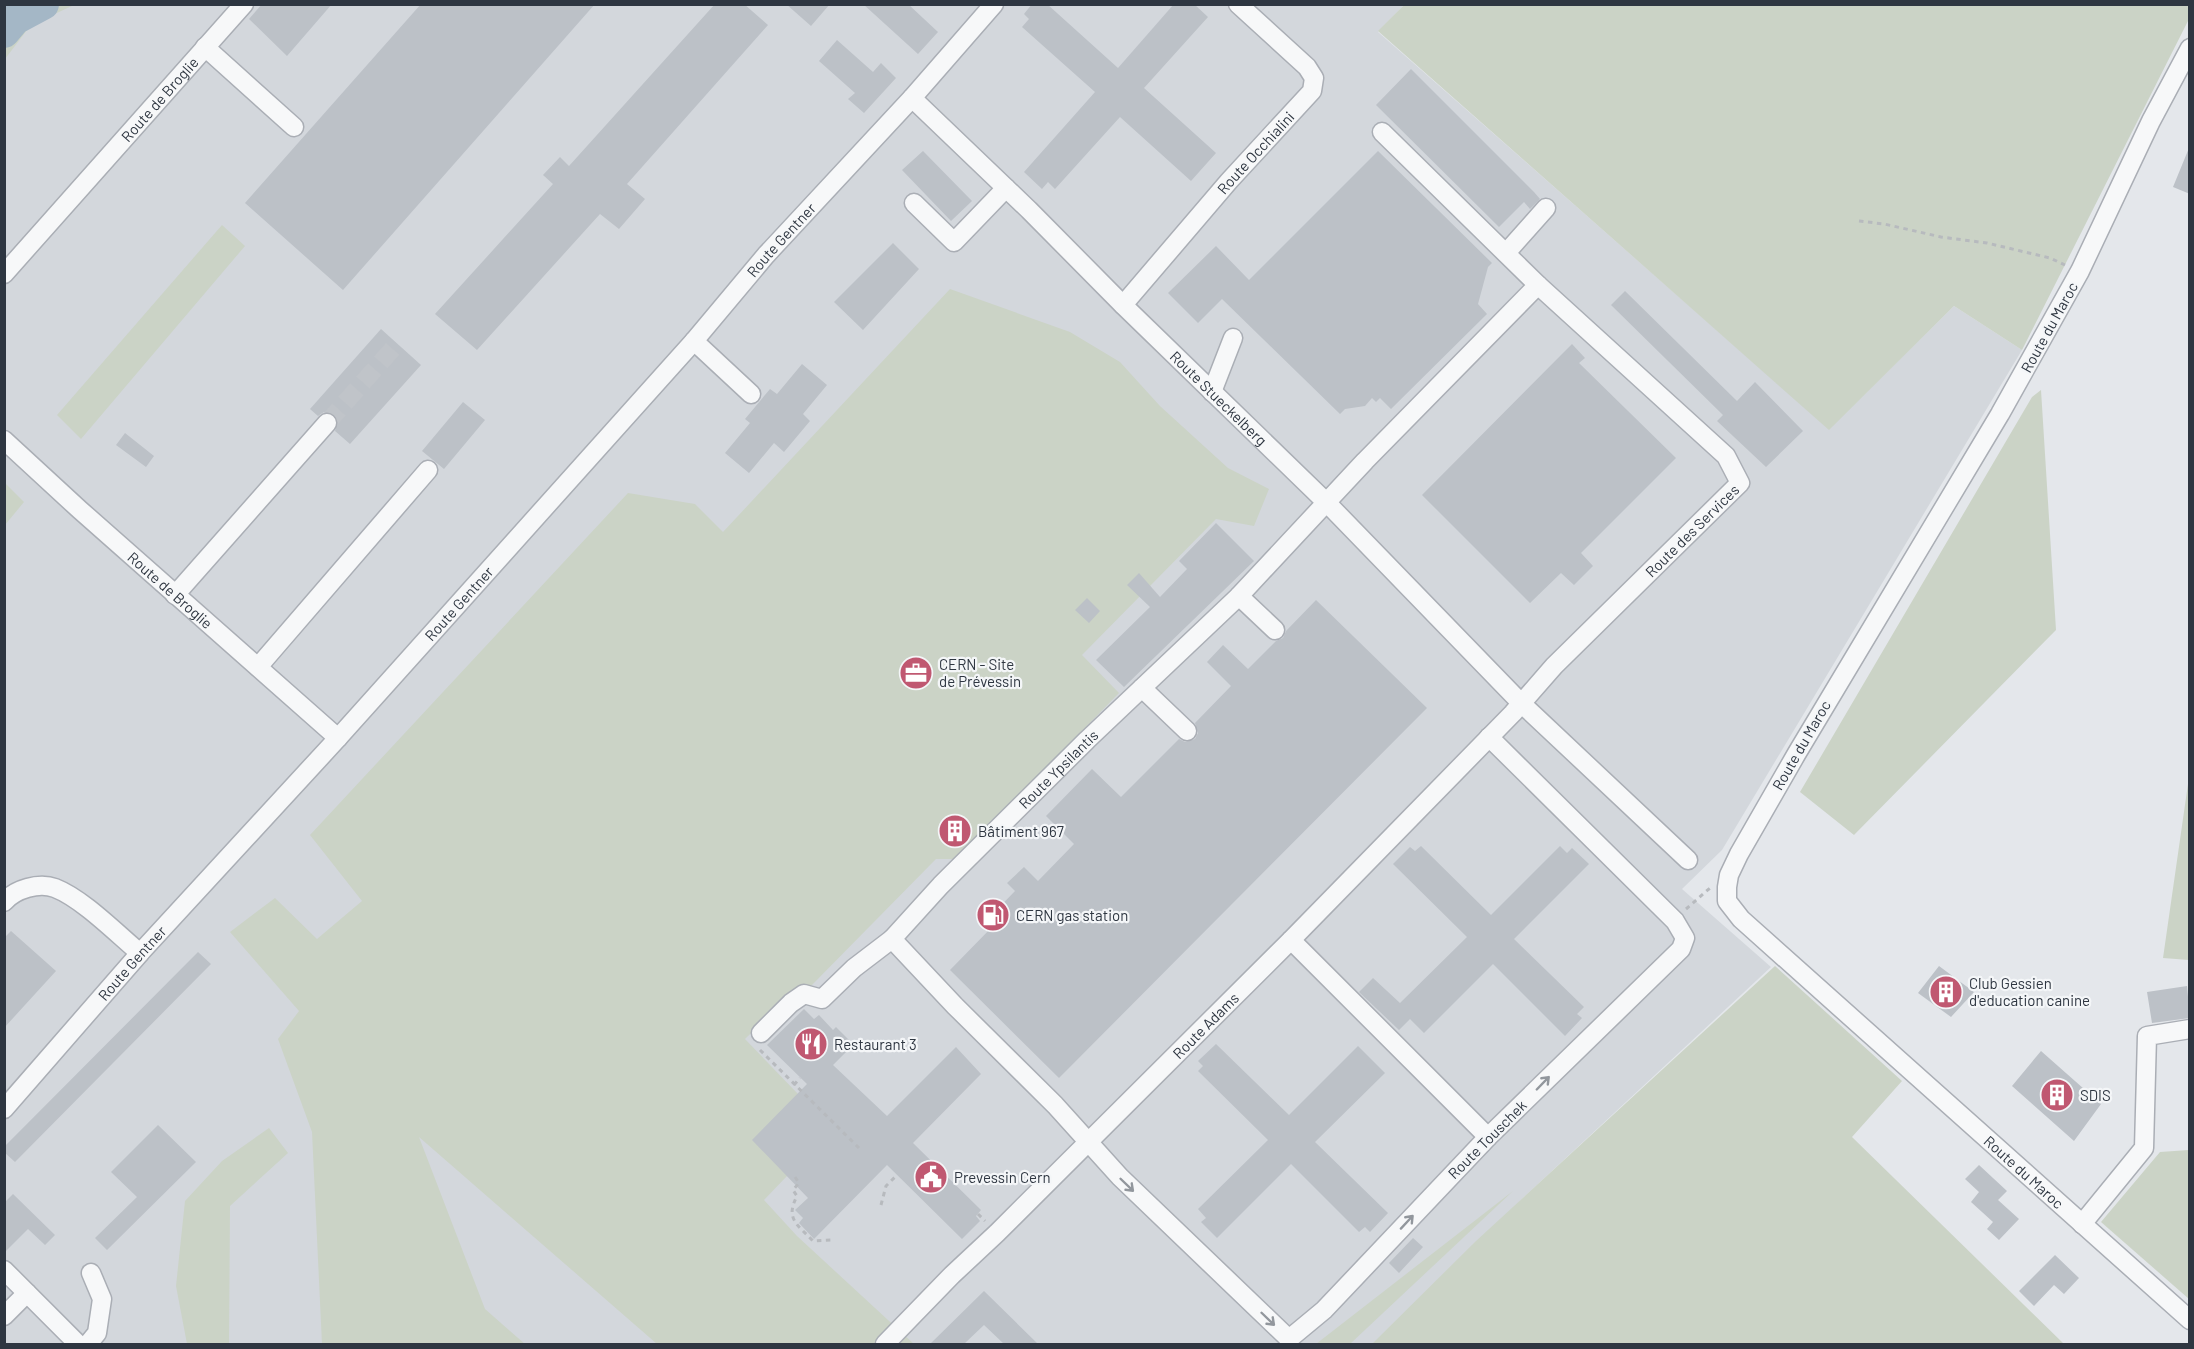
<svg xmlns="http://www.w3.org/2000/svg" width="2194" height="1349" font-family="Barlow,sans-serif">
<rect width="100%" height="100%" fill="#e4e7eb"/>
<!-- built -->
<path fill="#d3d7dc" d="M74,4l1330,1 -26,27 451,397 125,-123 68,44 -300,500 -40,39 89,78 -246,229 -151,148h-1369l-1,-1285 27,-34z"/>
<!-- green -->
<path fill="#cbd3c6" d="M5,4h69v1l-43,20 -26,34z
M1404,5l785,-1 1,13 -168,333 -68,-44 -125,124 -451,-399z
M222,225l23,21 -164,193 -24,-24z
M950,289l120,43 50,30 40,44 68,62 41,21 -15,37 -38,-7 -134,136 37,38 -162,166h-21l-127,129 -13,1 -51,50 53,55 -11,82 -23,24 33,36 117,108h-257l-238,-207 66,172 40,35h-203l-10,-212 -34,-93 21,-28 -69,-79 45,-34 42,41 45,-38 -52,-66 318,-342 67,11 28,28z
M2041,390l15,240 -202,205 -54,-43 232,-395z
M5,483l19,19 -19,23z
M2189,777l1,183h-1l-26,-2z
M1775,966l127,115 -50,56 212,207h-692l104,-103z
M269,1128l19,25 -58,53 -1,138h-42l-11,-58 9,-85 37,-40z
M2189,1150h1l-1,149 -88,-77 59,-70z
M1513,1191l-163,153h-34z"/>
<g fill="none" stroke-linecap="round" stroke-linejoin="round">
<!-- river -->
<path stroke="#a4b7c6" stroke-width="32" d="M4,32l11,-13 28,-15"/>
</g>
<!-- building -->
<path fill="#bcc1c7" d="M262,4h70l-45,52 -38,-37z
M421,4h174l-252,286 -98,-87z
M715,4h29l24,21 -141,159 18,15 -26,30 -19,-15 -123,136 -42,-36 118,-130 -10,-9 17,-18 9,9z
M786,4h44l-19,22z
M863,4h45l30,28 -20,22z
M1032,4h15l71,64 56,-64h20l14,13 -64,71 72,65 -25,28 -71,-64 -65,72 -7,-7 -6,7 -18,-17 71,-80 -73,-65 7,-8 -5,-5z
M837,40l36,32 8,-9 15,15 -32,35 -16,-14 7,-6 -36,-32z
M1411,69l123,123 6,7 -10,10 -6,-7 -25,25 -123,-122z
M2189,148l1,1v45l-17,-7z
M923,151l49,50 -21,20 -49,-51z
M1378,151l114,112 -4,4 -10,37 9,10 -96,95 -11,-11 -4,4 -4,-4 -7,8 -20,3 -5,5 -118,-115 -24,24 -30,-30 48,-47 33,34z
M893,243l26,26 -56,61 -29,-28z
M1625,291l112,110 18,-19 48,49 -37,36 -49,-46 6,-6 -112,-110z
M381,329l40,36 -71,79 -15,-13 3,-11 -4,-6 -10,-2 -6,4 -8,-7z
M1572,344l13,14 -6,5 97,95 -95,95 12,13 -19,19 -13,-12 -31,30 -108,-108z
M802,364l25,21 -24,29 7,7 -26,31 -10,-9 -25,30 -24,-20 25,-30 -5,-4 25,-30 7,5z
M463,402l22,18 -41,49 -22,-18z
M125,433l29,23 -8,11 -30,-22z
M1216,523l38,38 -130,126 -28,-27 54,-53 -23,-22 12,-12 21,24 27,-28 -8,-8z
M1087,598l13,13 -11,12 -14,-13z
M1316,600l111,108 -368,370 -109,-108 42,-43 -6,-6 29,-30 -8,-8 17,-16 14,14 36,-37 -28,-28 46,-47 29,28 58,-58 6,3 10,-3 3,-6 -3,-10 36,-37 -24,-24 16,-17 25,24 28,-28 7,-3 3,-7z
M1421,846l70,69 69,-69 7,7 5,-5 17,16 -75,75 70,68 -7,7 5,4 -17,18 -72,-72 -69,69 -14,-14 -11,11 -40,-38 14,-14 27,25 67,-66 -74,-73 17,-17 5,4z
M11,931l45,40 -52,57v-90z
M198,952l13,12 -196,198 -11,-10v-5z
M1939,966l35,26 -23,25 -33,-24z
M2187,986l3,32 -38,5 -5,-31z
M804,1009l10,10 5,-4 14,15 3,-3 13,13 -8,8 5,4 -13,13 54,51 69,-69 25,27 -68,69 68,67 -5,6 4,5 -18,18 -75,-74 -73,74 -15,-16 4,-5 -8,-8 13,-12 -56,-58 55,-56 -40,-39z
M1216,1044l73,71 69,-69 27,27 -70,69 73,71 -18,19 -5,-5 -6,5 -68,-68 -74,74 -16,-16 5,-4 -8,-9 70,-69 -70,-69 5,-5 -5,-5z
M2041,1051l60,53 -27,37 -62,-55z
M158,1125l38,37 -89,88 -12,-12 42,-41 -26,-25z
M1979,1165l28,26 -9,9 21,19 -20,21 -12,-11 6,-7 -22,-20 8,-10 -14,-13z
M13,1194l42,41 -10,10 -17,-16 -24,24v-50z
M1413,1238l10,9 -24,26 -10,-10z
M2055,1255l24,23 -15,16 -10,-9 -20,21 -15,-15z
M984,1291l54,53h-34l-20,-19 -20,19h-34z"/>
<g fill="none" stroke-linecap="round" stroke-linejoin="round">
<!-- minor-tunnel -->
<path stroke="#c0c4c9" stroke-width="18" stroke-dasharray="18 9" stroke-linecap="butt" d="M327,423l70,-79"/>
<!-- minor casing -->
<g stroke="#aaaeb5" stroke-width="21">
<g id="minor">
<path d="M205,47l89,80"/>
<path id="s1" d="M2190,48l-39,73 -71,150 -80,143 -203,339 -58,101 -10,21 -2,12v14l14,18 449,401"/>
<path id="s2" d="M912,98l117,112 94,95 204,198 194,200 167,157"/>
<path d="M914,203l40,39 52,-54"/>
<path d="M1506,253l40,-45"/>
<path id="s3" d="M4,274l240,-270"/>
<path id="s4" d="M1123,305l106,-124 83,-90 2,-13 -7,-11 -69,-63"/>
<path d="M694,341l57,53"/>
<path d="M1212,392l21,-54"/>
<path id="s5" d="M4,440l76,70 258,228"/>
<path d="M175,595l152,-172"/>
<path d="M1239,596l36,34"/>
<path d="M258,667l170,-197"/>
<path d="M1142,688l45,43"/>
<path id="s6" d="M1489,737l186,184 10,17 -4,11 -193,188 -164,173 -35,29 -169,-162 -65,-72 -100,-99 -63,-67 49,-54 146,-145 152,-144 126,-135 173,-176"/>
<path d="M4,902c11,-13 35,-20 51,-14 28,11 61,45 85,65"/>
<path d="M1291,940l197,197"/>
<path d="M761,1033l30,-30 13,-9 18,5 32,-31 38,-29"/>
<path id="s7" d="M4,1109l136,-156 198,-215 356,-397 72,-86 146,-157 82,-94"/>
<path d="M2082,1224l62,-76 3,-112 43,-7"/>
<path d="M4,1270l74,74"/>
<path d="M4,1316l23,-23"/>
<path d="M88,1344l9,-11 5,-34 -11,-26"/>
<path id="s8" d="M885,1344l67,-69 45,-42 294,-293 222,-227 41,-47 186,-183 -14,-27 -188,-171 -156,-153"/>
</g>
</g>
<!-- path -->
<path stroke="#b7babe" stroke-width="3" stroke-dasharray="4.5 4.5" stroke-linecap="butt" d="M1859,221l25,3 57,13 46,6 63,15 15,7
M1686,909l24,-21
M760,1050l99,98
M794,1085l6,-7
M795,1177l4,6 -6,7 4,6c-12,23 0,28 16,45l18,-1 2,2
M881,1205l5,-19 11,-11
M978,1214l7,7"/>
<!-- minor -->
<use href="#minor" stroke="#f7f8f9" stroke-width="18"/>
</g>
<!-- one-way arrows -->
<defs><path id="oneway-shaft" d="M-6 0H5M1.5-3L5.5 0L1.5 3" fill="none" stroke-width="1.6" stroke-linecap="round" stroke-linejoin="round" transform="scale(1.5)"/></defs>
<g stroke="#92979d">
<use href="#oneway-shaft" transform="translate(1543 1083) rotate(-46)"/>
<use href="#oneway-shaft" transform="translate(1127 1185) rotate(44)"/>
<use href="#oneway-shaft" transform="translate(1407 1222) rotate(-47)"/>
<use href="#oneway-shaft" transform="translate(1268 1319) rotate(44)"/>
</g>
<!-- icons -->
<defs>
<g id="office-disc" transform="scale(1.725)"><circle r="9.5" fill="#c05871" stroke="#f4f6f8"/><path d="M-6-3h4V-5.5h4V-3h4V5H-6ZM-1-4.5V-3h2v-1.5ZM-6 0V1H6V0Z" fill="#fff"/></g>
<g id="building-disc" transform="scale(1.725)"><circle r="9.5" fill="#c05871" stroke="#f4f6f8"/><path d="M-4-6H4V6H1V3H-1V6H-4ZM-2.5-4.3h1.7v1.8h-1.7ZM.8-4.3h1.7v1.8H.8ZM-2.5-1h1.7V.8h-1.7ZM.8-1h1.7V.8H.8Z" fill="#fff"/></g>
<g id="fuel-disc" transform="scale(1.725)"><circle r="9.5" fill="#c05871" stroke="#f4f6f8"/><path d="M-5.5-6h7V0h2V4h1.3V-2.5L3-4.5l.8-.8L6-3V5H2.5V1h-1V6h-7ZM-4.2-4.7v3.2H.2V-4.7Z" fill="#fff"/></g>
<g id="restaurant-disc" transform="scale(1.725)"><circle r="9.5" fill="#c05871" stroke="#f4f6f8"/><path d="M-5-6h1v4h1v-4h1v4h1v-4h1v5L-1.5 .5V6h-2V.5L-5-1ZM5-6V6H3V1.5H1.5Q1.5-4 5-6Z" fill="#fff"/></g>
<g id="civic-disc" transform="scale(1.725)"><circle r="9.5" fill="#c05871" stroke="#f4f6f8"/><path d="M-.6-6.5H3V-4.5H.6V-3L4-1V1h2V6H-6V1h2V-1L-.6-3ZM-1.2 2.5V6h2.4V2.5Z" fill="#fff"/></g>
</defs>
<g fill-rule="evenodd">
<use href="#office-disc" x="916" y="673"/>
<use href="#building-disc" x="955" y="831"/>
<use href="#fuel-disc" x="993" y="915"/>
<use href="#building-disc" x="1946" y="992"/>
<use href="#restaurant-disc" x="811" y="1044"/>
<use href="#building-disc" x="2057" y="1095"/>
<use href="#civic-disc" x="931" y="1177"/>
</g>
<g text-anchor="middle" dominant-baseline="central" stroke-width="4.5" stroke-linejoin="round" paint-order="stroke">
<!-- street labels -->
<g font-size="15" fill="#2e3641" stroke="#f4f6f8">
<text stroke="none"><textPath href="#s3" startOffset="234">Route de Broglie</textPath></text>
<text stroke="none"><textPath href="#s4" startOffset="202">Route Occhialini</textPath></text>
<text stroke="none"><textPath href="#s7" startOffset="1166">Route Gentner</textPath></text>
<text transform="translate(2049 327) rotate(-61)">Route du Maroc</text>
<text stroke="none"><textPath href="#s2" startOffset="429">Route Stueckelberg</textPath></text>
<text stroke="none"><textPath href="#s8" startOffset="1146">Route des Services</textPath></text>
<text stroke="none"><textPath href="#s5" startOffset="224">Route de Broglie</textPath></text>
<text stroke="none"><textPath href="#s7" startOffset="680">Route Gentner</textPath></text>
<text transform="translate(1801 745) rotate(-60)">Route du Maroc</text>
<text stroke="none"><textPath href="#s6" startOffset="1648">Route Ypsilantis</textPath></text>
<text stroke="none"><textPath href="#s7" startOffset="194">Route Gentner</textPath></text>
<text stroke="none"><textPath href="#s8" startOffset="452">Route Adams</textPath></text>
<text transform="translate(1487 1139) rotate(-45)">Route Touschek</text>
<text stroke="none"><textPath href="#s1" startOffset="1376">Route du Maroc</textPath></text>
</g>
<!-- poi labels -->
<g font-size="15" fill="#2e3641" stroke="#f4f6f8" text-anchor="start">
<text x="939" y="664">CERN - Site<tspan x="939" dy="17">de Prévessin</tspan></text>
<text x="978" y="831">Bâtiment 967</text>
<text x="1016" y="915">CERN gas station</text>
<text x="1969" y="983">Club Gessien<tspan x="1969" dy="17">d'education canine</tspan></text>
<text x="834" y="1044">Restaurant 3</text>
<text x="2080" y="1095">SDIS</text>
<text x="954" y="1177">Prevessin Cern</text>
</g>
</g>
<!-- border -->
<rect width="2194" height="1349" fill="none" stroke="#2e3641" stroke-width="12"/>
</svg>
